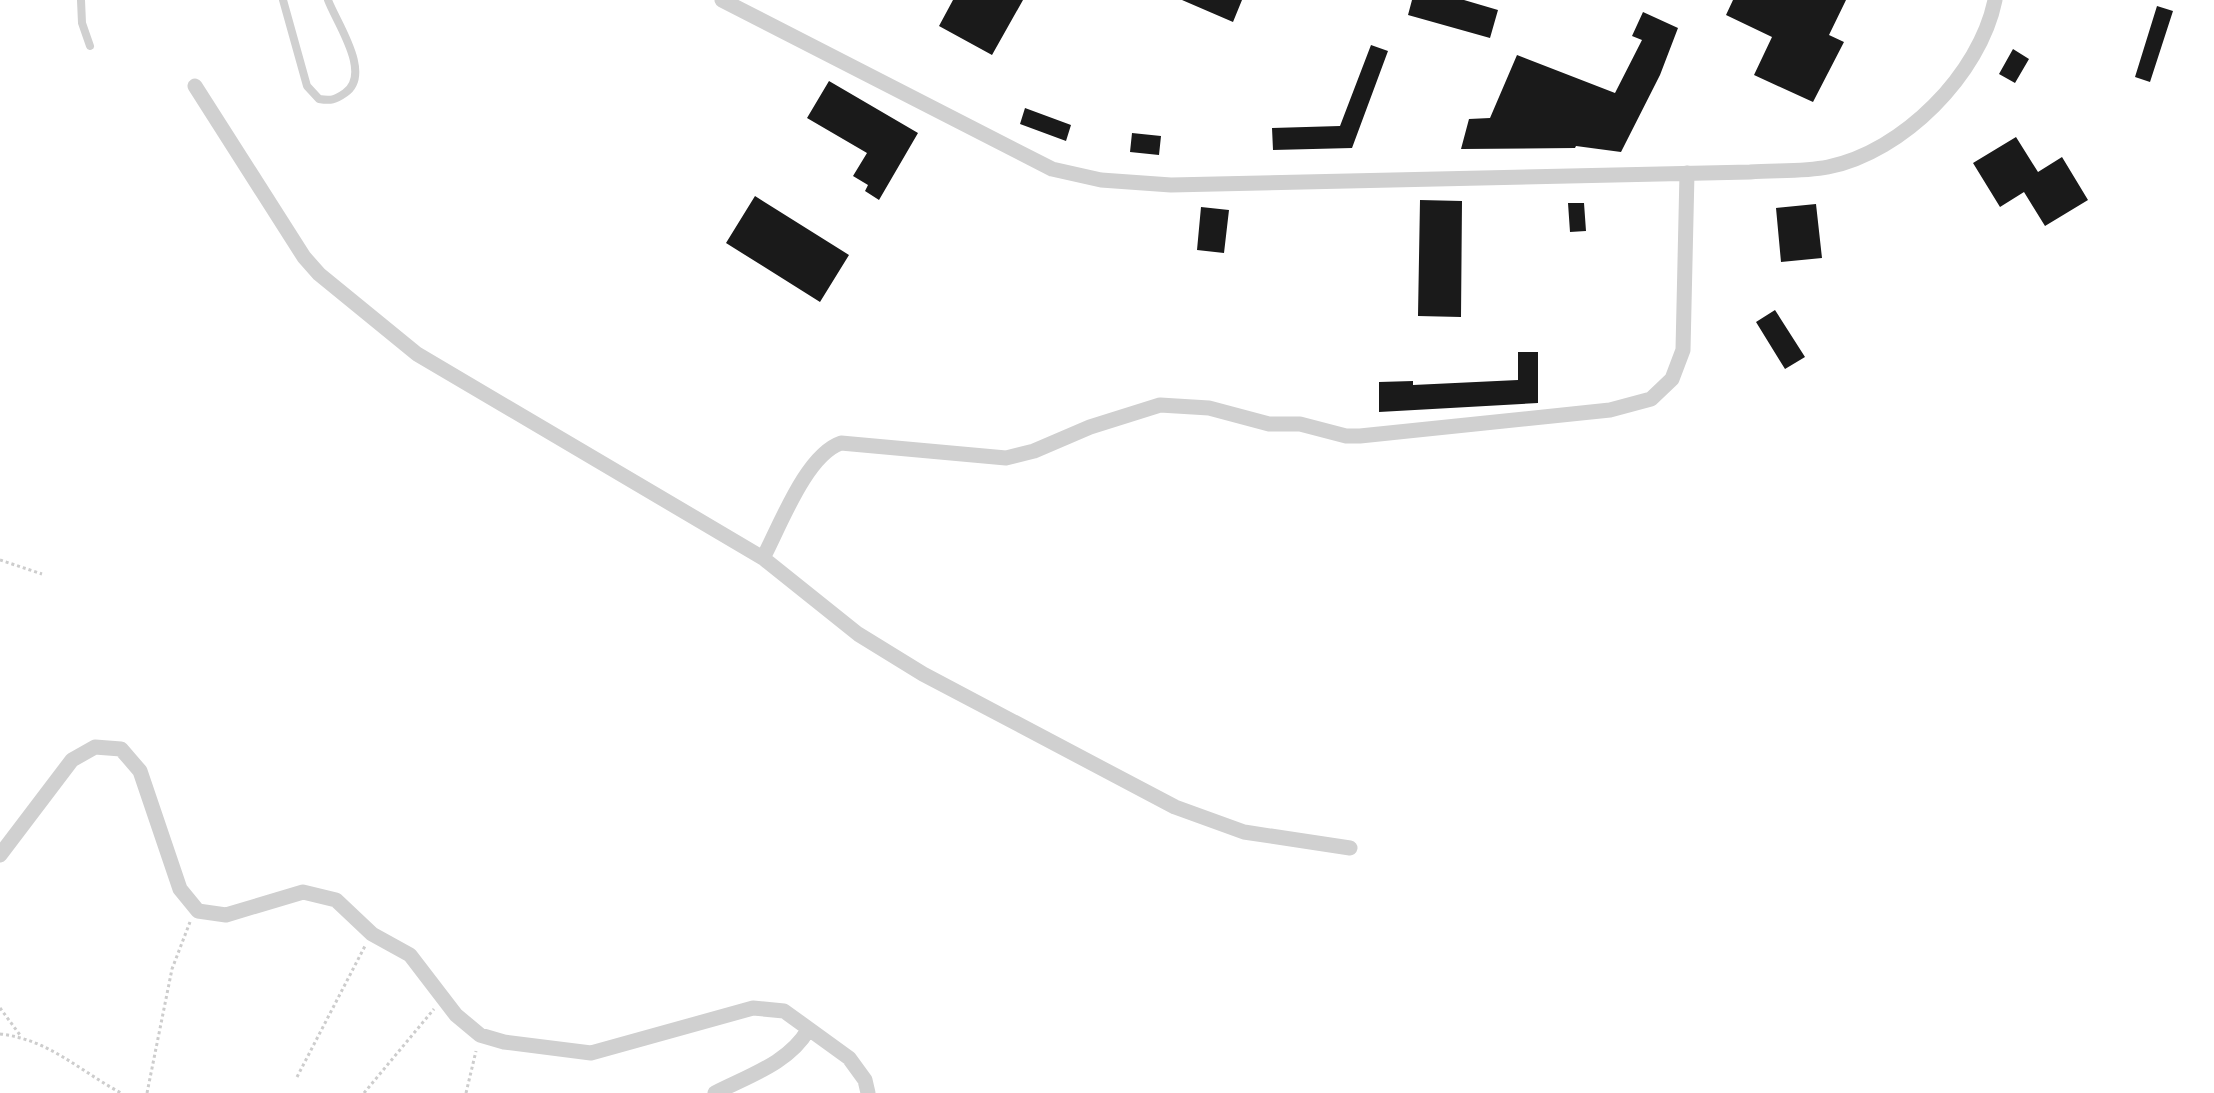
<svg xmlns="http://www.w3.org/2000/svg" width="2214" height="1093" font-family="'Roboto Condensed',sans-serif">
<rect width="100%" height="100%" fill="#fff"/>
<!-- building -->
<path fill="#1a1a1a" d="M953,0h70l-31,55 -53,-29z
M1182,0h60l-9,22z
M1412,0h52l34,10 -8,28 -82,-23z
M1733,0h113l-17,35 15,7 -31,60 -59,-27 18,-38 -46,-22z
M2157,6l16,5 -23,71 -15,-5z
M1643,12l35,16 -18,47 -39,77 -45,-6 -1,2 -114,1 8,-30 21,-1 27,-63 98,38 27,-53 -10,-4z
M1371,45l17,6 -36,97 -79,2 -1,-22 68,-2z
M2013,49l16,10 -14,24 -16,-9z
M829,81l89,52 -39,67 -14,-9 3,-6 -15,-9 14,-23 -60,-35z
M1025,108l46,17 -5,16 -46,-17z
M1132,133l29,3 -2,19 -29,-3z
M2016,137l22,35 24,-15 26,43 -43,26 -21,-34 -24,15 -27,-44z
M755,196l94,59 -29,47 -94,-59z
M1420,200l42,1 -1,116 -43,-1z
M1568,203h16l2,28 -16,1z
M1816,204l6,54 -41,4 -5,-54z
M1201,207l28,3 -5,43 -27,-3z
M1775,310l30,47 -20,12 -29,-47z
M1518,352h20v51l-159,9v-30l34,-1v4l105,-5z"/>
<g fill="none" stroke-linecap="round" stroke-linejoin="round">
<!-- path -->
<path stroke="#cdcdcd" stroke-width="3" stroke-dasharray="3 3" stroke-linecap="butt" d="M0,560l42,14
M0,1008l20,27
M0,1034c48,5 80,37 121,59
M297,1077l68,-131
M147,1093l25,-124 18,-47
M364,1093l70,-84
M466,1093l10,-42"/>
<!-- service -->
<path stroke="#d0d0d0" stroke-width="8" d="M81,0l1,23 8,23
M283,0l24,86 12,13c12,2 16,1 26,-6 28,-19 -9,-71 -17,-93"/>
<!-- minor -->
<path stroke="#d0d0d0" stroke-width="15" d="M722,0l330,169 49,11 70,5 579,-13c25,-2 53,0 78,-5 75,-15 152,-93 167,-167
M195,86l109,171 15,17 98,80 346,204c17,-32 43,-103 78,-115l165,15 28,-7 56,-24 70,-22 49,3 60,16h31l46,12h14l250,-26 41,-11 21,-20 11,-29 4,-177
M763,558l95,76 65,40 252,133 69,25 106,16
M0,855l72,-95 23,-13 26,2 19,22 40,118 18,22 28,4 77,-23 33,8 36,34 38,21 46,60 24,20 24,7 87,11 162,-45 31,3 65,47 16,22 3,13
M715,1093c33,-17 74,-30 93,-63"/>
</g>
</svg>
